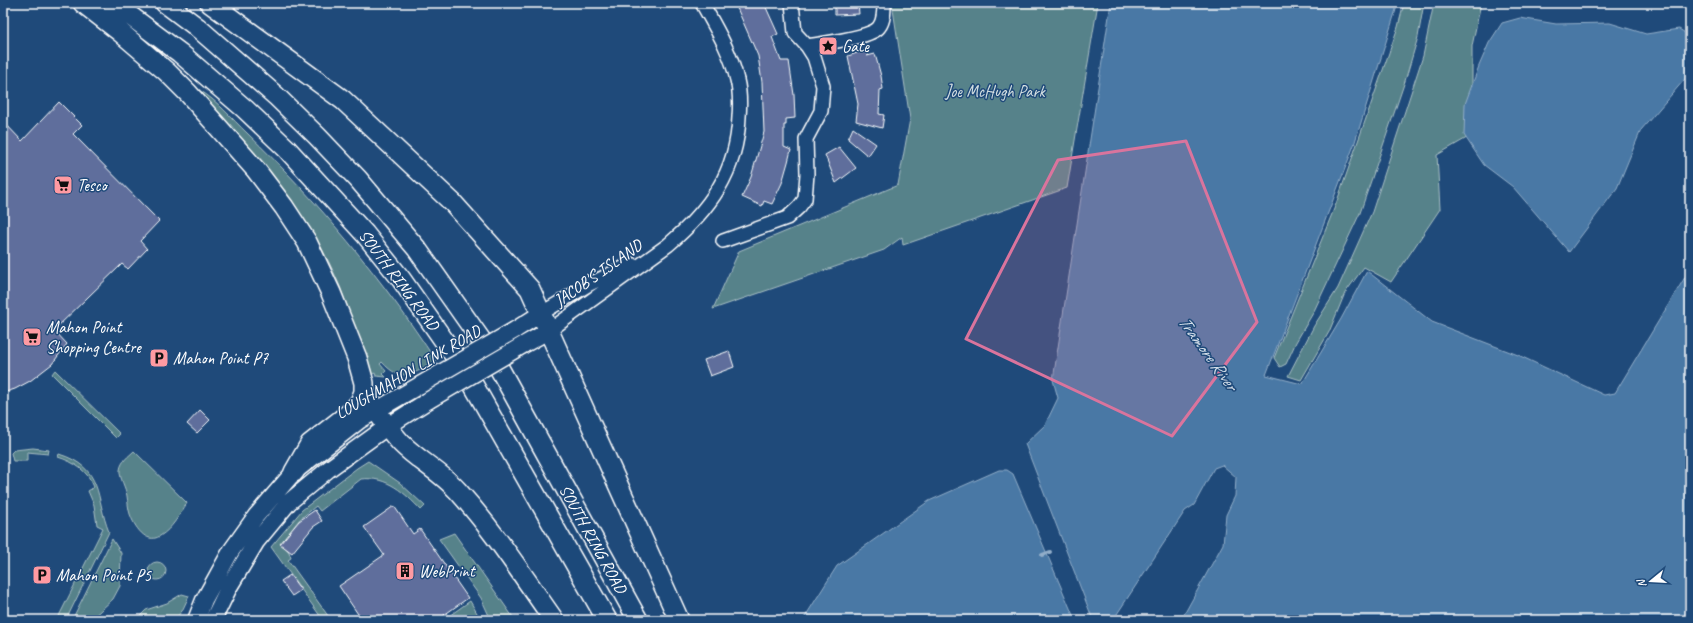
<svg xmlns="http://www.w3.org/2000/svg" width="1693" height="623" font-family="Caveat,sans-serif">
<rect width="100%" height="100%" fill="#1f4a7a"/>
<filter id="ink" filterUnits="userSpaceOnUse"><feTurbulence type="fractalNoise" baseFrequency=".025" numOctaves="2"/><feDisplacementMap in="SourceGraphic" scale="8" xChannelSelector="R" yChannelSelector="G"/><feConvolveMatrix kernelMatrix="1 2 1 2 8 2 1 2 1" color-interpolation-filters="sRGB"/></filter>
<g filter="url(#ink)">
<!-- green -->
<path fill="#56828a" stroke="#aac0c4" d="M892,3h206l-31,185 -164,57 -1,-8 -18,13 -171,59 26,-58 159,-66 12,-66z
M1404,3h20l-6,34 -13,44 -45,132 -47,100 -17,29 -10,22 -6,3 -6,-9 62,-154 62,-177z
M1434,3h47l-9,43v89l-35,20 3,54 -49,73 -27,-15 -19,26 -16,39 -28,48 -13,-4 26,-50 24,-38 34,-76 51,-156z
M199,90c18,10 33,29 48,43 71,68 135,145 189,228 -23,13 -34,23 -54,1l-2,2 6,7 -3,3 3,3 -10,-1 -1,-3 -6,3c-12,-33 -19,-69 -34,-101 -32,-71 -85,-128 -138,-184z
M55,370l65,64 -4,4 -64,-64z
M33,448l16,2 -1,4 -21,-2v9h-14l-2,-8 3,-3z
M134,451l53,52c-7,11 -15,26 -27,33 -14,9 -26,-10 -30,-22 -2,-6 -2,-12 -3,-18 -1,-8 -8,-19 -7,-26 1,-9 9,-14 14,-19z
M59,454c45,14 36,43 50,78l-43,88h-9l46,-92 -6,-3 -3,-20 -6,-14 6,-4c-6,-16 -20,-25 -36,-30z
M368,461l32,22 25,23 -4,4c-16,-17 -34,-34 -60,-31l-41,32 -4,-5 -17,14 -18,23 8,9 2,6 -3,2 43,60h-8l-52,-73 31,-37 55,-42z
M454,533l61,87h-24l-10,-22 -42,-59z
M112,539l9,14 -1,33 -7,13 -23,21h-18z
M148 571a9 9 0 1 1 18 0a9 9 0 1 1-18 0Z
M182,594l7,2 -7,15 -8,9h-38l10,-10 21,-7z
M470,601l11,19h-32v-4z"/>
<!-- water -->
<path fill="#4978a5" stroke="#92aec9" d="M1111,3h287l-44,142 -88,230 36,9 39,-65 26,-48 65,51 86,33 86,40 11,-2 75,-124v351h-509l42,-76 3,-29 9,-19 1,-19 -14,-12 -8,3 -20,37 -9,6 -72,109h-20l-68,-176 20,-19 13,-27 -5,-18z
M1520,18l36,6 54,-1 36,11 33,-5 11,7v37l-49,57 -24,58 -48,64 -56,-65 -29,-22 -20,-30 1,-31 14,-38 10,-23 13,-20z
M999,470h8l6,4 62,146h-272l34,-54 92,-65z"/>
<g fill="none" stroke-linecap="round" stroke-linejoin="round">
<!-- stream -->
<path stroke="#92aec9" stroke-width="4" d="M1042,555l8,-3"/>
</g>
<!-- building -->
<path fill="#5e6e9c" stroke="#fff" d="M747,3h17l14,31 -6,3 9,24h8l5,34 1,23 -9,1v6h-2v22l7,3 -3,12 -6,21 -10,21 -8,-3 -2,5 -20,-9 9,-20 13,-45 -2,-50 -4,-26 -21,-48z
M835,3h23l1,11 -24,1z
M869,49l-2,7 8,-2 6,22 2,13 -3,1 -1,24 5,1 -2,13 -26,-7 2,-17 -10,-48z
M59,102l23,23 -9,9 86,87 -19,20 7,8 -19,20 -6,-5 -68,66 13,14 -15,20 -22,17 -15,8 -12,4v-272l19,20z
M853,128l23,16 -8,12 -20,-17z
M839,147l17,21 -20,15 -11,-28z
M729,351l5,16 -24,9 -6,-16z
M200,410l10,10 -13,13 -10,-9z
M394,506l19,28 7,-5 48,69 -24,17 4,5h-86l-23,-34 45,-31 -20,-28z
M315,510l7,11 -9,6 -21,26 -12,-9 19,-23z
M290,575l11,15 -9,6 -11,-15z"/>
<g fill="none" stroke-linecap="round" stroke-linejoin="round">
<!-- minor casing -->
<g stroke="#fff" stroke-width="16">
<path id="minor" d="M807,46c15,-3 64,-8 72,-19 5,-6 5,-17 5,-24
M723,241l64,-23 12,-11 6,-8 2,-25 -1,-35 15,-28 2,-25 -9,-29 -7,-11 -12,-13 -3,-30
M542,313l46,-28 43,-21
M550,330l118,-85c41,-35 69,-72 71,-128 1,-12 1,-25 -2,-37 -6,-27 -21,-52 -35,-77"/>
</g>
<!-- major casing -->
<g stroke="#fff" stroke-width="19">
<path id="major" d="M515,330l27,-17
M523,345l27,-15
M196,620l8,-20 27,-49 25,-35 38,-44 66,-52 60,-35
M213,620l16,-33 27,-45 33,-40 41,-34 58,-42 41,-26"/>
</g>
<!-- highway casing -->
<g stroke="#fff" stroke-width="22">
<path id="highway" d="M83,3l36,28 48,41 21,21 68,77 28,37 23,35 24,51 26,65 7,25v9c12,17 23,37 38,52 17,17 39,28 56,47 36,40 65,85 96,129
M113,3l67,50 65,56 41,39 79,86 36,45 65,93 141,248
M165,3l32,24 79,69 41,40 41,43 59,70 76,108 145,263
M210,3l133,97 110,103 77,86 149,331
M294,472l16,-28 41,-32 9,-10 4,-10"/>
</g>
<!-- minor -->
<use href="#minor" stroke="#1f4a7a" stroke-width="13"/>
<!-- major -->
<use href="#major" stroke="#1f4a7a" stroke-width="16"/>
<!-- highway -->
<use href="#highway" stroke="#1f4a7a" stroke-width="19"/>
<!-- major-bridge casing -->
<g stroke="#fff" stroke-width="19" stroke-linecap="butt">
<path id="major-bridge" d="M420,385l95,-55
M429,400l94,-55"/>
</g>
<!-- major-bridge -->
<use href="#major-bridge" stroke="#1f4a7a" stroke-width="16"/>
</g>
</g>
<!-- marked area -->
<path fill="#da749d" fill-opacity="0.2" stroke="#da749d" stroke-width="3" stroke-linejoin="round" d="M1186,141l71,181 -85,114 -206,-97 92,-179z"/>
<!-- icons -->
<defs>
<g id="sight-square" transform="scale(1)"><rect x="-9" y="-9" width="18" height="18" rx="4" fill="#ff9aa2" stroke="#1f4a7a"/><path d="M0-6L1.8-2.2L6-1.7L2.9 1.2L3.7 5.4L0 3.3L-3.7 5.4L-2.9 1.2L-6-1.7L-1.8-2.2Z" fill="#111"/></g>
<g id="supermarket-square" transform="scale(1)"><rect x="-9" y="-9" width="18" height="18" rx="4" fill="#ff9aa2" stroke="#1f4a7a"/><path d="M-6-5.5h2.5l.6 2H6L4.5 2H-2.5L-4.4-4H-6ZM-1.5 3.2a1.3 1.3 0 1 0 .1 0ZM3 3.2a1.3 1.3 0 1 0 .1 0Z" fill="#111"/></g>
<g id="parking-square" transform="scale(1)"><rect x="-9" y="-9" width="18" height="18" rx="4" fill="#ff9aa2" stroke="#1f4a7a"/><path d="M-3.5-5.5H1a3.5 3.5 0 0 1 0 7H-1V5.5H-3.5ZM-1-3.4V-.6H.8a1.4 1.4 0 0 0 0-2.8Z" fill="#111"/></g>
<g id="building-square" transform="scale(1)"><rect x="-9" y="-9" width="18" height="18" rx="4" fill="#ff9aa2" stroke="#1f4a7a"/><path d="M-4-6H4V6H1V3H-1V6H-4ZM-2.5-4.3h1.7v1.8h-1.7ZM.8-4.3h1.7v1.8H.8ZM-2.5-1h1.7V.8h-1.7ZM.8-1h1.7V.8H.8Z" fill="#111"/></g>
</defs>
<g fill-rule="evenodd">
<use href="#sight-square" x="828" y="46"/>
<use href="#supermarket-square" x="63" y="185"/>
<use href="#supermarket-square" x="32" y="337"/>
<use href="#parking-square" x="159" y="358"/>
<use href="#building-square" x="405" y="571"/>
<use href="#parking-square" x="42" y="575"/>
</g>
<g text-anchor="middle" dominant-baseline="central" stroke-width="3" stroke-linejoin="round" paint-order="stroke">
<!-- poi labels -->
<g font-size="17" fill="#fff" stroke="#1f4a7a" text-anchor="start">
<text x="842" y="46">Gate</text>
<text x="77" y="185">Tesco</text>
<text x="46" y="327">Mahon Point<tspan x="46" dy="20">Shopping Centre</tspan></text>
<text x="173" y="358">Mahon Point P7</text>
<text x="419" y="571">WebPrint</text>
<text x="56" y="575">Mahon Point P5</text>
</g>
<!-- park labels -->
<g font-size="17" fill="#d5e0e2" stroke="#1f4a7a">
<text x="995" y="91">Joe McHugh Park</text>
</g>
<!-- street labels -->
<g font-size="17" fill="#fff" stroke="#1f4a7a">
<text transform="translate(598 273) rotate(-35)">JACOB'S ISLAND</text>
<text transform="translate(399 280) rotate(53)">SOUTH RING ROAD</text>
<text transform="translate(408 372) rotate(-31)">LOUGHMAHON LINK ROAD</text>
<text transform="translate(593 539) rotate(61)">SOUTH RING ROAD</text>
</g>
<!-- water labels -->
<g font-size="18" font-style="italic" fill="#d2dde8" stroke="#1f4a7a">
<text transform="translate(1208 353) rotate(54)">Tramore River</text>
</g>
</g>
<!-- margin -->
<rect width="1693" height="623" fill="none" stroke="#1f4a7a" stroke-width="16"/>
<rect x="8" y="8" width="1677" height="607" fill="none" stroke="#fff" stroke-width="1.5" filter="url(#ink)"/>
<!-- north arrow -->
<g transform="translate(1651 581) rotate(252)" stroke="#1f4a7a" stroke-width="3" paint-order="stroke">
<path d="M0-3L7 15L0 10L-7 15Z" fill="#ffffff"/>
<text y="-6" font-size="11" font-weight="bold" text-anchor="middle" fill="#ffffff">N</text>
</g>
</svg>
